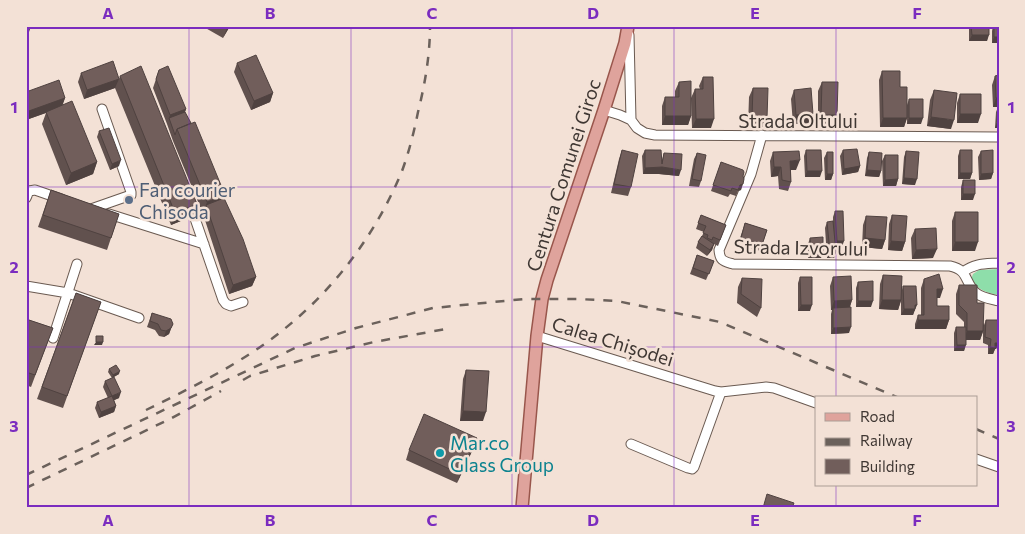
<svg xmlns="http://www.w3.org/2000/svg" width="1025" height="534" font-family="Commissioner,sans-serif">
<rect width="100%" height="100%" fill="#f3e1d6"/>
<!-- green -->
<path fill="#8edeaa" d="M999,269v26c-12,-2 -21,-5 -28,-15l2,-6 6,-4z"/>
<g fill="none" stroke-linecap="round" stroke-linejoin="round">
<!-- minor casing -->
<g stroke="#6a5a51" stroke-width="11">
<path id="minor" d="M629,35l2,85
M604,110l16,5 11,5 6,8 8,5 10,2 344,2
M762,135l-11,39 -32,76c1,11 4,11 14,14l217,2c19,4 14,16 26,27 6,5 15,6 23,8
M26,198l3,-7 6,-1 26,9
M190,204l33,96 3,4 5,2 12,-4
M91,209l40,-14v-3l-29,-83
M109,214l95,30
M963,272c12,-9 21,-8 36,-9
M26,286l42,7 71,25
M537,336l178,55 6,1 45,-5 8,1 42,15
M53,338l24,-74
M631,444l57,24 4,1 2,-2 27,-75
M976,459l23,8"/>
</g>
<!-- major casing -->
<g stroke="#99564c" stroke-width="14">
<path id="major" d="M522,508l15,-172 5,-37 5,-19 57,-170 21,-67 3,-17"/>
</g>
<!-- minor -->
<use href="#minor" stroke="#fff" stroke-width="9"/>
<!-- major -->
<use href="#major" stroke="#dfa39c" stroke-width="11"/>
<!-- rail -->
<path stroke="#6b615b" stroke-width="2.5" stroke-dasharray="9 9" stroke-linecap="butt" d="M243,380l7,-4 65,-20 59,-14 77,-14
M146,410c47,-23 96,-47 137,-80 52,-41 94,-98 119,-159 7,-19 12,-39 16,-59 7,-28 12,-57 12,-86
M976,429l23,10
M26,475l269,-127 61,-20 77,-20 91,-9h54l39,2 103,21 179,76
M26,488l146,-70 49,-27"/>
</g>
<!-- wall -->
<path fill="#61514e" d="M202,26h28l-7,12z
M969,26h20l-2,15h-18z
M993,26h6v17h-7v-12z
M237,63l36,30 -3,9 -19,8 -17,-38z
M159,70l27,39 -1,3 40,83 -1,3 32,79 -4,9 -23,8 -26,-80 -30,-73 -6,-17 -14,-36z
M882,71l18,16 7,18 2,-6 12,25h-14v-6l-3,9h-24l-1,-47z
M81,73l38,6 1,-3 73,140 -22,9 -56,-137 -31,11 -6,-17z
M999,75v53h-4l1,-16 2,-5h-5l-1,-22 3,-9z
M703,77l8,51h-19l-1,-30 4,-9h5l-1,-3z
M679,82l12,34 -3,9h-26v-19l3,-9h10v-6z
M822,82l12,42h-16v-33z
M753,88l11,39 -16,-1 1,-29z
M794,90l19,24 -4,9 -16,1 -2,-25z
M934,90l17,39 -24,-3 3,-26z
M26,92l39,6 -3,7 35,57 -4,12 -27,11 -24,-61 4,-11 -20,7z
M960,94l18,29h-21v-20z
M99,131l20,35 -9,4 -13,-33z
M622,150l9,37 -3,9 -17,-3 8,-34z
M645,150l17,10 2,-7 15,23 -20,-2h-16l-1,-18z
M806,150l14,27h-15l-1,-21z
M843,150l17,16 -2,6 -16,3 -2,-19z
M960,150l12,23 -2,6h-12v-23z
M906,151l9,34 -13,-1 2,-27z
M981,151l12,22 -2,6 -12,1 -1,-23z
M773,152l23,18h-5v12l-3,9 -9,-2 -1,-13 -7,1 -1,-16z
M827,152l6,22 -2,6h-6l-1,-22z
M869,152l12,19 -2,6 -14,-1 2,-18z
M697,153l4,28 -2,6 -10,-1 5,-27z
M999,154v20l-2,-16z
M885,155l13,24 -2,7h-13l-1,-25z
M721,162l22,14 -2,14 -3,1 -2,5 -6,-2 -2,3 -17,-6z
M963,180l10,20h-12v-13z
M51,190l68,24 -12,36 -69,-23z
M835,211l7,36h-7l1,5 -2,6h-7l-2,-30 2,-6 6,1v-6z
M955,212l20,39h-23v-30z
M701,215l25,10 -8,21 -4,-2 -2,6 -5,6 -11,-8 2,-6 4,-6 2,-4 -8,-3z
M892,215l13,27 -3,9 -14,-1 1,-26z
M866,216l19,24 -3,9 -20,-2 1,-22z
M745,223l22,7 -7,21 -22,-7z
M915,229l18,29 -21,1 -1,-21z
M810,238l13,14 -2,6h-13v-14z
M697,255l17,6 -8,19 -16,-6z
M883,275l19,15 1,-4 12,25h-1l-1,4h-12v-14l-3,9 -19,-1 1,-25z
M800,277l10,34h-12v-28z
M833,277l19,23 -2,7 -1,26 -18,1v-20l1,-4h-1l-1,-24z
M742,278l19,30 -4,9 -20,-14 1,-16z
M924,279l16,19h-3v8l12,14 -3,9h-31v-5l3,-9h3v-27z
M858,282l13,25h-15v-19z
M959,285l18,18 7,22 2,-5 13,23 -3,6h-1l-2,5h-5v-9l-5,-2v-11l-3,8h-14l-2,11h-10v-18l2,-6h8v-5l-8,-8v-20z
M76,293l25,9 -38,106 -26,-9z
M152,313l21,11 -4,10 -5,3 -5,-1 -4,-6 -8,-3z
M26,319l27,9 -22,59 -5,-2z
M109,369l10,5 -7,4 -4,-6z
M466,370l17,51h-23l3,-42z
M105,381l14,17 -5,2 2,6 -2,6 -15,6 -4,-10 2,-6 11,-4 -5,-11z
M477,438l-3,9 -17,36 -51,-23 3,-10z"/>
<!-- shaded-wall -->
<path fill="#4f4240" d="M31,26l-2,6 -3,1v-6z
M228,26h2l-7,12z
M972,35h17l-2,6h-18z
M994,37h5v6h-7z
M119,79l-4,9 -31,11 3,-9z
M273,93l-3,9 -19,8 3,-9z
M65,98l-3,9 -36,13v-8z
M996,98h3v9h-6z
M186,109l-3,9h-14l-2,6 3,-9z
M813,114l-4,9 -16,1 3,-9z
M960,114h21l-3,9h-21z
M821,115h16l-3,9h-16z
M665,116h26l-3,9h-26z
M752,117l15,1 -3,9 -16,-1z
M931,117l23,3 -3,9 -24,-3z
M883,118h24l-3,9h-24z
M909,118h14l-2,6h-14z
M696,119h18l-3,9h-19z
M997,122h2v6h-4z
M121,160l-2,6 -9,4 2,-6z
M800,160l-4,10h-9l3,-9z
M97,162l-4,12 -27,11 5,-12z
M860,166l-2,6 -16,3 2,-6z
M662,167l19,3 -2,6 -20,-2h-16l2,-6z
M774,167h7l-3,9 -7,1z
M867,170l14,1 -2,6 -14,-1z
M807,171h15l-2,6h-15z
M960,173h12l-2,6h-12z
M993,173l-2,6 -12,1 2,-6z
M827,174h6l-2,6h-6z
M904,178l13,1 -2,6 -13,-1z
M898,179l-2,7h-13l2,-6z
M743,184l-2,6 -3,1 2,-6z
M963,194h12l-2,6h-12z
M225,195l-4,12 -15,-2 1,-3z
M197,204l-4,12 -22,9 4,-12z
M865,238l20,2 -3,9 -20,-2z
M837,241h7l-2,6h-8z
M891,241l14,1 -3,9 -14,-1z
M955,242h23l-3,9h-23z
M714,244l-2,6 -5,6 3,-6z
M937,249l-4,9 -21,1 4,-9z
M811,252h12l-2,6h-13z
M830,252h6l-2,6h-7z
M256,277l-4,9 -23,8 4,-9z
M937,289h6l-3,9h-6z
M852,300l-3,9 -16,-1 -1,2h-1l3,-9z
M882,300h19l-3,10 -19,-1z
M858,301h15l-2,6h-15z
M801,305h11l-2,6h-12z
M915,305h2l-4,10h-12l3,-6z
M918,320h31l-3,9h-31z
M851,327l-2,6 -18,1 2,-6z
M171,328l-2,6 -5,3 2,-6z
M967,331h16l-3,9h-16z
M96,342h7l-1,3h-8z
M995,343h4l-3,6h-1l-2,5h-5l2,-7z
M957,345h9l-2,6h-10z
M120,371l-1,3 -7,4 1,-3z
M121,392l-2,6 -9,4 2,-6z
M116,406l-2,6 -15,6 2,-6z
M463,411l23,1 -3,9h-23z
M477,438l-3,9 -17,36 3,-9z"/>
<!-- building -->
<path fill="#715e5b" stroke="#4f4240" d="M971,26h18v9h-17z
M994,26h5v11h-5z
M256,55l17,38 -19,8 -17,-38z
M113,61l6,18 -32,11 -6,-17z
M141,66l56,138 -22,9 -55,-137z
M168,66l18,43 -16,6 -14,-36 3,-9z
M882,71h18v16h7v31h-24z
M999,75v23h-3l-1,-22z
M703,77h10l1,42h-18l-1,-30h8z
M59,80l6,18 -39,14v-20z
M691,81v35h-26v-19h14v-15z
M822,82h16l-1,33h-16z
M753,88h15l-1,30 -15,-1z
M811,88l2,26 -17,1 -2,-25z
M934,90l23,3 -3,27 -23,-3z
M960,94h21v20h-21z
M909,99h14v19h-14z
M72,101l25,61 -26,11 -25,-61z
M998,106h1v16h-2z
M185,112l6,11 -14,6 -2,6 -6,-17z
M195,122l30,73 -18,7 -30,-73z
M109,128l12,32 -9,4 -13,-33z
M857,149l3,17 -16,3 -1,-19z
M622,150l16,4 -7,33 -17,-3z
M645,150h16l1,14 2,-11 18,1 -1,16 -19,-3 -17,1z
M806,150h15l1,21h-15z
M960,150h12v23h-12z
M993,150v23l-12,1v-23z
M799,151l1,9 -10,1 1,21 -9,-2 -1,-13h-7l-1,-15z
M906,151l13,1 -2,27 -13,-1z
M827,152h6v22h-6z
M869,152l13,1 -1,18 -14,-1z
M697,153l9,2 -5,26 -9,-2z
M885,155h13v24l-13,1z
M721,162l22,8 1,2 -1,4 1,3 -1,5 -3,1 -2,5 -6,-2 -1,3 -18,-6z
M963,180h12v14h-12z
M51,190l68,24 -8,24 -68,-23z
M224,198l19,41 13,38 -23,8 -27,-80z
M835,211h8l1,30h-7z
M955,212h23v30h-23z
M701,215l25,10 -6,15 -7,-3 -1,3 -5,-2 1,-3 -5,-2 3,-7 -8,-3z
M892,215l15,1 -2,26 -14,-1z
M866,216l21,1 -2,23 -20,-2z
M833,221l3,31h-6l-3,-30z
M745,223l22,7 -5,15 -21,-7z
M936,228l1,21 -21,1 -1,-21z
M702,236l12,8 -4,6 -12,-8z
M823,237v15h-12l-1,-14z
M697,255l17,6 -5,13 -16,-6z
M939,274l4,15h-6v17h12v14h-31v-5h6v-36z
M883,275l19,1 -1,24h-19z
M851,276l1,24 -18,1 -1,-24z
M800,277h12v28h-11z
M742,278l20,1 -1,29 -20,-14z
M873,281v20h-15v-19z
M959,285h18v18h7l-1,28h-16v-18l-8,-8z
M903,286h13l1,19h-2v4h-11z
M76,293l25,9 -34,94 -25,-9z
M851,307v20l-18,1v-20z
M152,313l19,6 2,5 -2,4 -5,3 -5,-1 -3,-6 -8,-3z
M26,319l27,9 -18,47 -9,-3z
M986,320h13v23h-4v5l-5,-1 1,-8 -6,-2z
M956,327h10v18h-9z
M96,336h7v6h-7z
M116,365l4,6 -7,4 -4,-6z
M466,370l23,1 -3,41 -23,-1z
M114,377l7,15 -9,4 -7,-15z
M112,396l4,10 -15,6 -4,-10z
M424,414l53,24 -17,36 -51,-24z
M767,494l27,9 -2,5h-29z"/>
<!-- grid -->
<path fill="none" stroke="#7b2cbf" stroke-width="1" stroke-opacity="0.55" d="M189,26v482M351,26v482M512,26v482M674,26v482M836,26v372M26,187h973M26,347h973M836,485v23"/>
<!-- markers -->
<circle fill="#5c6f8a" stroke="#f3e1d6" stroke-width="2" cx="129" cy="200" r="5"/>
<circle fill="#0f9aa8" stroke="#f3e1d6" stroke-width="2" cx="440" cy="453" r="5"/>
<g text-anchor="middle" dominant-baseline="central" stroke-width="5" stroke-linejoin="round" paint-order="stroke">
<!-- street labels -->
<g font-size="19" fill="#3f3733" stroke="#f3e1d6">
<text x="798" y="120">Strada Oltului</text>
<text transform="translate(563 175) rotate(-72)">Centura Comunei Giroc</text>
<text transform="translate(801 247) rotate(1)">Strada Izvorului</text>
<text transform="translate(613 341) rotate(17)">Calea Chișodei</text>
</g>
<!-- service labels -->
<g font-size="19" fill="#4e5e75" stroke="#f3e1d6" text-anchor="start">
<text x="139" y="189">Fan courier<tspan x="139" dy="22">Chisoda</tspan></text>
</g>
<!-- culture labels -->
<g font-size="19" fill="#0d838f" stroke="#f3e1d6" text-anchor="start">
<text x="450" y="442">Mar.co<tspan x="450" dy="22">Glass Group</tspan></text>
</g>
</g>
<!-- border -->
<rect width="1025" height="534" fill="none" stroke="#f3e1d6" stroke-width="55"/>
<!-- legend -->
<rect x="815" y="396" width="162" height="90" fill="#f3e1d6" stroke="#ab9d95"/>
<rect x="825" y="413" width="25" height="8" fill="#dfa39c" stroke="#ab9d95"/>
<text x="860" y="422" font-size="15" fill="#3f3733">Road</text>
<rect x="825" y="438" width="25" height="8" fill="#6b615b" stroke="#ab9d95"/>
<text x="860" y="446" font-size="15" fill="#3f3733">Railway</text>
<rect x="825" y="459" width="25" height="15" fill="#715e5b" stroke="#ab9d95"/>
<text x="860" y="472" font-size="15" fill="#3f3733">Building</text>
<rect x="28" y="28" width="970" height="478" fill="none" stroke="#7b2cbf" stroke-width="2"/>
<g font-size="16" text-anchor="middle" font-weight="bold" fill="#7b2cbf">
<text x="108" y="19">A</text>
<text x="270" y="19">B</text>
<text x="432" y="19">C</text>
<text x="593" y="19">D</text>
<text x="755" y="19">E</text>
<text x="917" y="19">F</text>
<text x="14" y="113">1</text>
<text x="1011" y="113">1</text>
<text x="14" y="273">2</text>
<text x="1011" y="273">2</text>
<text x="14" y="432">3</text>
<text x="1011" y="432">3</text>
<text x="108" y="526">A</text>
<text x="270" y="526">B</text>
<text x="432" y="526">C</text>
<text x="593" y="526">D</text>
<text x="755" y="526">E</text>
<text x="917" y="526">F</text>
</g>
</svg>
